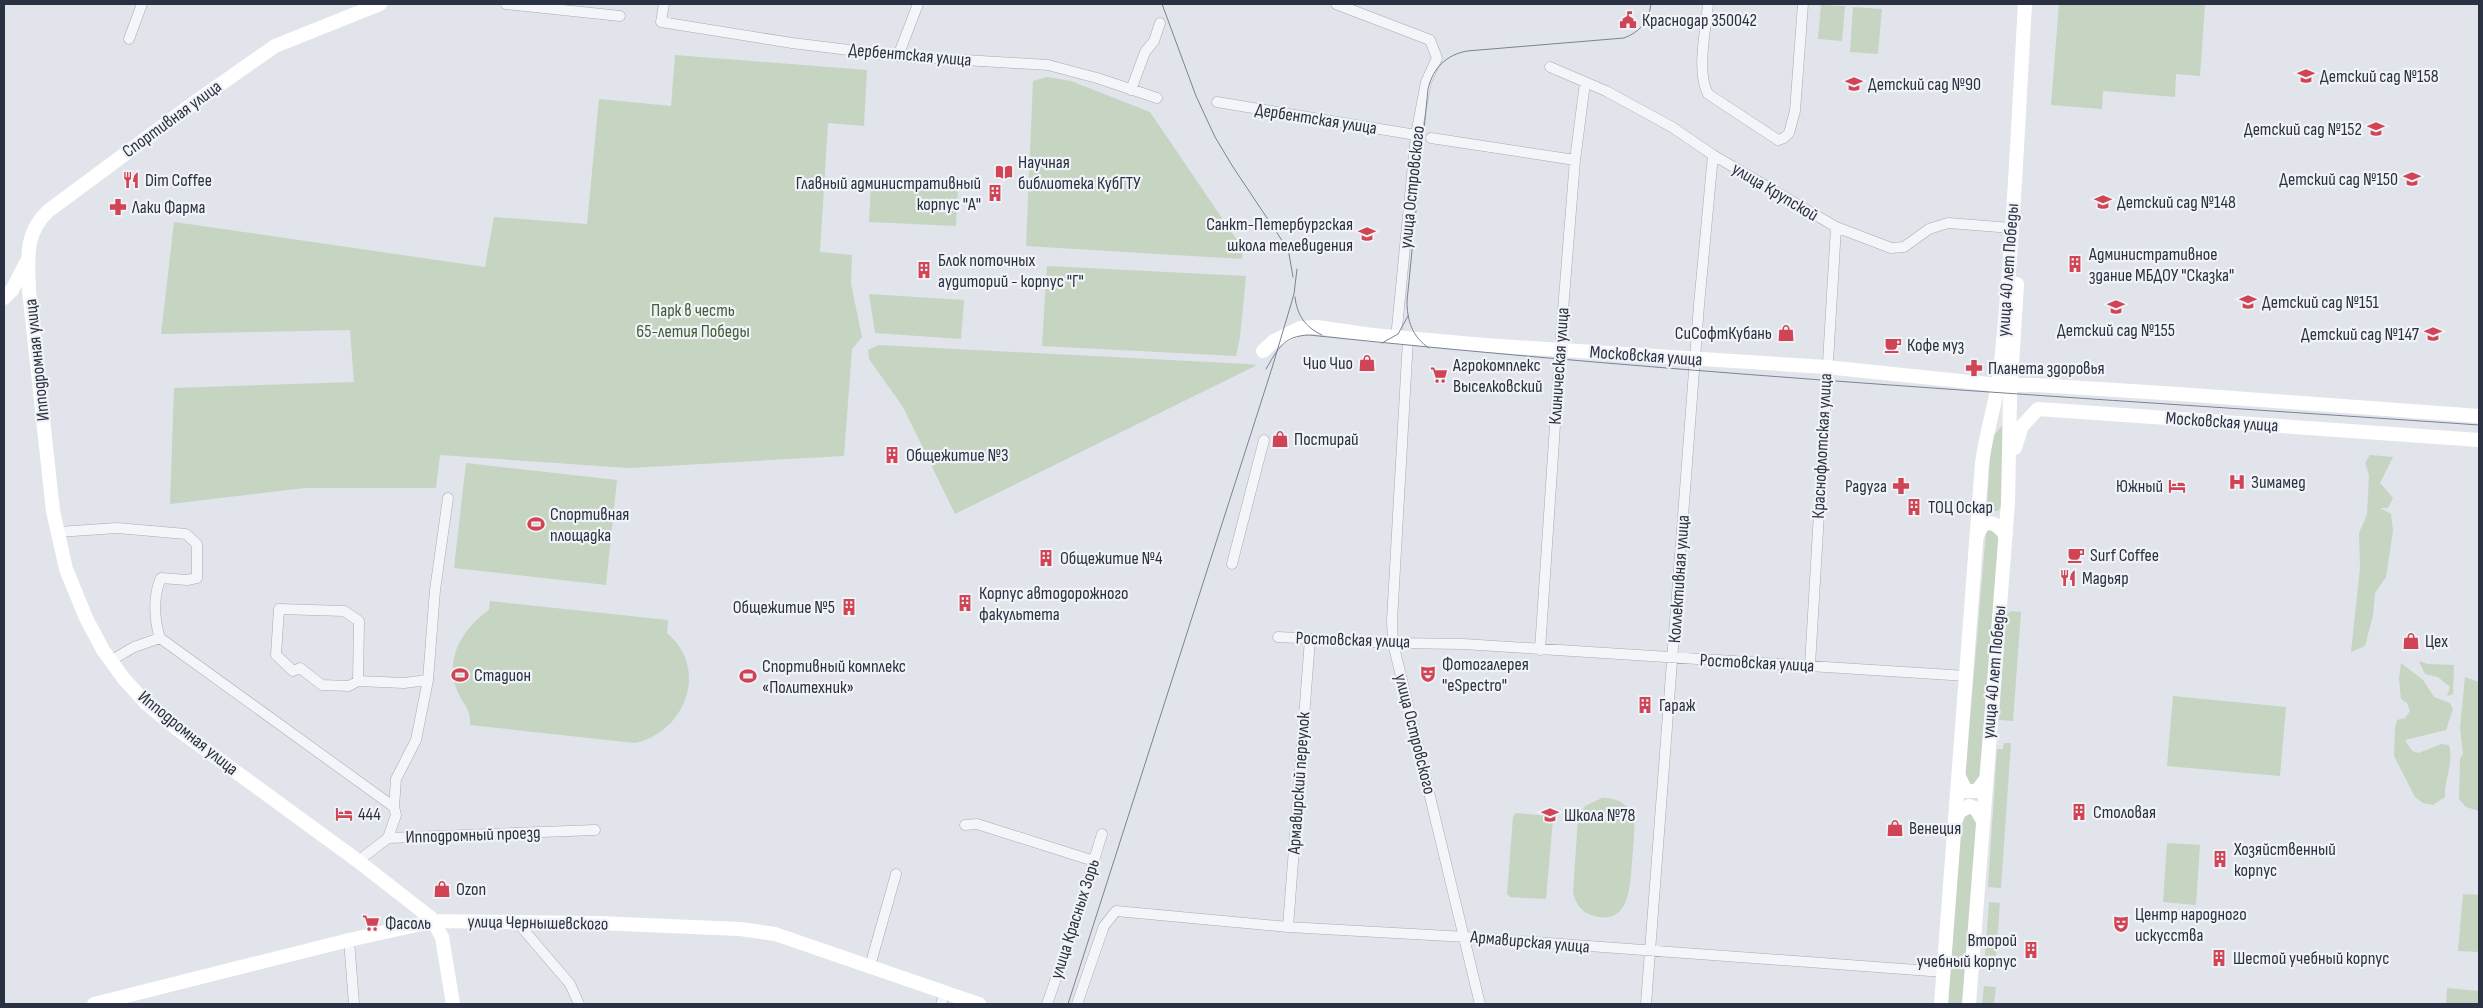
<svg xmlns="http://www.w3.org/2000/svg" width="2483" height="1008" font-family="'Sofia Sans Condensed',sans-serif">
<rect width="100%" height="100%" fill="#e1e4ea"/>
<!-- green -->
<path fill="#c6d4c2" d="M2059,4h146l-5,72 -24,-2 -1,23 -72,-6 -1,18 -51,-4z
M1821,5l24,1 -3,35 -24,-2z
M1853,7l29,2 -4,45 -28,-2z
M675,55l192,15 -3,56 -36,-3 -8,129 32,3 -1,29 11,53 -10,12 -8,107 -215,12 -189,-13 -4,33h-131l-135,16 4,-116 180,-6 -4,-52 -189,4 13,-112 311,45 9,-50 93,7 12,-125 72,7z
M1047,77l24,4 79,31 93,137 -1,10 -216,-13 7,-165z
M871,184l87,4 -2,38 -87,-4z
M1047,266l199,10 -6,61 -4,19 -194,-10z
M869,294l95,6 -3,39 -86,-6z
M879,345l368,19 10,1 -302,149 -52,-107 -34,-48 -1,-9z
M2002,426l4,2 -4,78 -4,5h-9l-2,-6 4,-61 3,-9z
M2370,455l23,2 -13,26 13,15 -5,10h-8l11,6 2,17 -7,46 -11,16 -2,22 -8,31 -14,6 9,-84 -1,-35 8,-18 2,-40 -4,-12z
M466,463l151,17 -11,105 -152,-17z
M1990,528l10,6 -21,245 -8,7 -6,-7 21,-247z
M490,601l178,19 -1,13c43,36 18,99 -32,110l-165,-18c1,-18 -7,-19 -13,-35 -13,-31 6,-62 32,-80z
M2011,611l10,1 -8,109 -14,-1 7,-105z
M2419,661l9,3 26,1 -1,29 -6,2 3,-9 -12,-10 -13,-3z
M2401,663l22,17 11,17 16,6 3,6 -7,21 -41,10 7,11 7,2 22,-9 8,1c5,18 -5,34 -4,52l-12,8 -10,-2 -8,-6 -21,-41 1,-28 2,-8 8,-2 5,-7 -3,-8 -6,-4 -2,-20z
M2465,677l14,5v129l-13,-4 -7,-8 1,-41 3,-4 -3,-26z
M2173,696l113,11 -6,69 -113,-10z
M2004,743h7l-10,145 -13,-1 9,-138h6z
M1602,798c17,0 29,7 32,24 1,13 -1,27 -2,40 -2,24 -2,66 -41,53 -11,-4 -16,-13 -18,-23l5,-74 7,-12z
M1516,813l34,3 3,3 -7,80 -36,-2 -3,-3 6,-77z
M1970,814l4,1 3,9 -13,180h-16l13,-183 3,-5z
M2167,843l33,2 -4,60 -33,-3z
M2463,894l16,1v57l-21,-1z
M1989,902l11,1 -5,67 -11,-1z
M1984,986l12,1 -2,17h-12z
M2447,988l32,3v13h-33z"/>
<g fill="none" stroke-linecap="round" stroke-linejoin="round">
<!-- street casing -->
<g stroke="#a6abb4" stroke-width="11">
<path id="street" d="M506,4l114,12
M664,4l-3,18 131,21 106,13 150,9 49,13 60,20
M1336,4l94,36 7,18 -11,24 -10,53 -20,203
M1708,4c-2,25 -12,68 0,90l70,46 6,-2 5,-5 6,-22 8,-107
M129,39l13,-35
M898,56l20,-52
M1550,67l56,24 66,36 41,28 123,72 55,21 13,-1 25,-18 19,-6 64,5
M1131,90l14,-38 9,-11 6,-18
M1217,102l199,33
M1431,138l144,22
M1408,339l-16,282 1,22 87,361
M58,532l59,-4 69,6 11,10v34l-10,2 -26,-2c-8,17 -7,42 -1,60
M1232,564l32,-124
M1278,637l115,6 70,1 504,32
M1540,650l21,-315 14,-175 10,-77
M110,661l24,-14 26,-9 234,169 2,8 -8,23
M1810,665l26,-438
M358,681l1,-60 -15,-10 -65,-2 -3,46 17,16 7,-3 22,17 27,1 9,-5 46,2 24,-3
M394,807l2,-28 20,-39 12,-60 7,-90 13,-92
M965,825l12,-1 117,37
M358,861l30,-23 207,-8
M517,922l53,62 9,20
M1288,927l22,-288
M349,940l5,64
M870,966l26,-92
M941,1004l4,-12
M1047,1004l22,-62 33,-108
M1077,1004l27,-78 12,-15 172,16 178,10 478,35
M1646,1004l53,-699 14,-150"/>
</g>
<!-- street -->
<use href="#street" stroke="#f4f5f8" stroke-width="10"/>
<!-- secondary -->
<path stroke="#fff" stroke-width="14" d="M380,4l-105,42 -77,54 -150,111c-24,23 -20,47 -19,79l24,221 13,58 20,49 17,32 21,29 22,24 30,25 182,133 73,57 11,19 11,67
M4,298l8,-8 14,-27
M1263,351l11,-10 26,-13 17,-1 55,8 113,10 341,22 173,18h37l143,9 300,22
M2015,448l7,-22 16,-17 441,31
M1978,534c7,-19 20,-10 28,2
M1959,777l7,14h11l9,-12
M1956,820l3,-8 10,-6 7,3 7,12
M94,1004l255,-64 86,-19 162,2 143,6 35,5 204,70
M1941,1004l41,-540c4,-34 16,-66 19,-101 12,-119 17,-239 24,-359
M1969,1004l39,-501 2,-105 7,-114"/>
<!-- tram -->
<path stroke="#7a8394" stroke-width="1" d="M1162,4l34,92 19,41 18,30 52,78 4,9 4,23
M1295,297c2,18 10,30 27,38
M1382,343l16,-9 10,-18
M1429,348c-17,-11 -22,-28 -22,-47l21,-212c5,-21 18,-34 39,-38l157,-13c16,-6 25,-17 27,-34
M1266,369c12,-20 17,-33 43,-34 389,41 780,63 1170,90
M1068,1004l204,-636 22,-74 3,-25"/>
</g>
<!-- icons -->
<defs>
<g id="civic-bare" transform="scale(1.35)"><path d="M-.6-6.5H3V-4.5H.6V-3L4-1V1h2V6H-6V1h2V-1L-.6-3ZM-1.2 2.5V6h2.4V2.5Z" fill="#d14456" stroke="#f1f3f7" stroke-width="2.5" paint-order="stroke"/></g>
<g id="school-bare" transform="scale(1.35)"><path d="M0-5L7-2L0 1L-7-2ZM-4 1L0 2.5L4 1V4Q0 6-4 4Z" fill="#d14456" stroke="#f1f3f7" stroke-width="2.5" paint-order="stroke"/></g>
<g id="library-bare" transform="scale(1.35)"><path d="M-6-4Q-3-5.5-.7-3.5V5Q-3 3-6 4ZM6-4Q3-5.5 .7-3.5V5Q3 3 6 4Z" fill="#d14456" stroke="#f1f3f7" stroke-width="2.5" paint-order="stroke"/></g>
<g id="restaurant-bare" transform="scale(1.35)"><path d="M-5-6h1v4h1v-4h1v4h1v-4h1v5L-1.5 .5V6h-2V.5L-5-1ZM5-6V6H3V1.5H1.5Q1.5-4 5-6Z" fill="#d14456" stroke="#f1f3f7" stroke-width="2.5" paint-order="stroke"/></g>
<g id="building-bare" transform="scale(1.35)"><path d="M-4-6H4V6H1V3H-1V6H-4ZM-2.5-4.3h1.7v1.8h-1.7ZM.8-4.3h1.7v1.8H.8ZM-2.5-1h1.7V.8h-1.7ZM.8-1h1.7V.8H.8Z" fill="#d14456" stroke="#f1f3f7" stroke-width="2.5" paint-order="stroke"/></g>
<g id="pharmacy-bare" transform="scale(1.35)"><path d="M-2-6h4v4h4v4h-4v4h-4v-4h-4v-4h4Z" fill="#d14456" stroke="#f1f3f7" stroke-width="2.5" paint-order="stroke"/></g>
<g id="shop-bare" transform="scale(1.35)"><path d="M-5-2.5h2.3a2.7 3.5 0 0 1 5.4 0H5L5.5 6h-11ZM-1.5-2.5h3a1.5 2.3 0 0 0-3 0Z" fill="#d14456" stroke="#f1f3f7" stroke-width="2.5" paint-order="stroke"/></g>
<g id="cafe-bare" transform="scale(1.35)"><path d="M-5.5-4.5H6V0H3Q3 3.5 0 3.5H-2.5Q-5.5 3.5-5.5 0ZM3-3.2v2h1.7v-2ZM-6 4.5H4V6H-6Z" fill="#d14456" stroke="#f1f3f7" stroke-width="2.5" paint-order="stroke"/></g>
<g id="supermarket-bare" transform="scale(1.35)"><path d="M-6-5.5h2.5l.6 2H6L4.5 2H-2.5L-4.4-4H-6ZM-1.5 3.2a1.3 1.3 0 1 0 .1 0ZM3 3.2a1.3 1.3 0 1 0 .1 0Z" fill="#d14456" stroke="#f1f3f7" stroke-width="2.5" paint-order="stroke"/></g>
<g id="hospital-bare" transform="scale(1.35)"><path d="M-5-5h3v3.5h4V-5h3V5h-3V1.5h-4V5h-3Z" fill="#d14456" stroke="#f1f3f7" stroke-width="2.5" paint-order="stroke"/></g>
<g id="hotel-bare" transform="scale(1.35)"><path d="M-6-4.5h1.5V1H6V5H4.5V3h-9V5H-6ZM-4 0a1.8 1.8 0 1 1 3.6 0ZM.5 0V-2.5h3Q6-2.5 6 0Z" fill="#d14456" stroke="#f1f3f7" stroke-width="2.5" paint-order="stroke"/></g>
<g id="stadium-bare" transform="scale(1.35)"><path d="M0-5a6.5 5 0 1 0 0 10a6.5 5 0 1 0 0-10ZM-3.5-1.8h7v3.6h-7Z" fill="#d14456" stroke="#f1f3f7" stroke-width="2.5" paint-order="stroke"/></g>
<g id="theatre-bare" transform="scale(1.35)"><path d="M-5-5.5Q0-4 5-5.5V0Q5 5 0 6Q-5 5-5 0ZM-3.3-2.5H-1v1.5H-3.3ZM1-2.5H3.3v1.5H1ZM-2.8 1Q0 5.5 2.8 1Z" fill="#d14456" stroke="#f1f3f7" stroke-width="2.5" paint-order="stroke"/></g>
</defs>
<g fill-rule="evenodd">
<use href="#civic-bare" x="1628" y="20"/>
<use href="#school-bare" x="2306" y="76"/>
<use href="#school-bare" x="1854" y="84"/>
<use href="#school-bare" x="2376" y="129"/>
<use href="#library-bare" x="1004" y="172"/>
<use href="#school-bare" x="2412" y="179"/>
<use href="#restaurant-bare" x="131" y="180"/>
<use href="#building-bare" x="995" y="193"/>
<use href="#school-bare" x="2103" y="202"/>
<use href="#pharmacy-bare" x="118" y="207"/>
<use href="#school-bare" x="1367" y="234"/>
<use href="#building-bare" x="2075" y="264"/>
<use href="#building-bare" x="924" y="270"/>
<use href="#school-bare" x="2248" y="302"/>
<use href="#school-bare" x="2116" y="307"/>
<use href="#shop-bare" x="1786" y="333"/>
<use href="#school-bare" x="2433" y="334"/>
<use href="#cafe-bare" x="1893" y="345"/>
<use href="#shop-bare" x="1367" y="363"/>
<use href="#pharmacy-bare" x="1974" y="368"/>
<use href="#supermarket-bare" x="1439" y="375"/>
<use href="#shop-bare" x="1280" y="439"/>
<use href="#building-bare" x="892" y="455"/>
<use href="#hospital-bare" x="2237" y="482"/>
<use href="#pharmacy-bare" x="1901" y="486"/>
<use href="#hotel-bare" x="2177" y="486"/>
<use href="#building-bare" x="1914" y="507"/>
<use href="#stadium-bare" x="536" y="524"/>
<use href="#cafe-bare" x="2076" y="555"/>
<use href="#building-bare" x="1046" y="558"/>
<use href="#restaurant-bare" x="2068" y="578"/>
<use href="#building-bare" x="965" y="603"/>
<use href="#building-bare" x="849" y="607"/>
<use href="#shop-bare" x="2411" y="641"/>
<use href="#theatre-bare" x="1428" y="674"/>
<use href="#stadium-bare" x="460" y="675"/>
<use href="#stadium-bare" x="748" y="676"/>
<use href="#building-bare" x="1645" y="705"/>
<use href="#building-bare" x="2079" y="812"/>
<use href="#hotel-bare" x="344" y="814"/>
<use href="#school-bare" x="1550" y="815"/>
<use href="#shop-bare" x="1895" y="828"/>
<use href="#building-bare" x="2220" y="859"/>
<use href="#shop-bare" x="442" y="889"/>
<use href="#supermarket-bare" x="371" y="923"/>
<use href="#theatre-bare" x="2121" y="924"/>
<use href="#building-bare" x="2031" y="950"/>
<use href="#building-bare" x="2219" y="958"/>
</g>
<g text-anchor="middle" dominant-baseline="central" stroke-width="4.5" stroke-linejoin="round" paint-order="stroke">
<!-- poi labels -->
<g font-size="18" fill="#293142" stroke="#f1f3f7" text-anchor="start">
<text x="1642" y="20">Краснодар 350042</text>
<text x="2320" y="76">Детский сад №158</text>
<text x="1868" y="84">Детский сад №90</text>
<text x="2362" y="129" text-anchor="end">Детский сад №152</text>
<text x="1018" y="162">Научная<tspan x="1018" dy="21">библиотека КубГТУ</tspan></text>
<text x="2398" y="179" text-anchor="end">Детский сад №150</text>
<text x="145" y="180">Dim Coffee</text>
<text x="981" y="183" text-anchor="end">Главный административный<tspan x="981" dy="21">корпус "А"</tspan></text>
<text x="2117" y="202">Детский сад №148</text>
<text x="132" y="207">Лаки Фарма</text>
<text x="1353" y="224" text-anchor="end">Санкт-Петербургская<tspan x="1353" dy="21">школа телевидения</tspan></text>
<text x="2089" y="254">Административное<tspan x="2089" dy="21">здание МБДОУ "Сказка"</tspan></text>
<text x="938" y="260">Блок поточных<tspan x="938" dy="21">аудиторий - корпус "Г"</tspan></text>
<text x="2262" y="302">Детский сад №151</text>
<text x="2116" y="330" text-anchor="middle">Детский сад №155</text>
<text x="1772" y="333" text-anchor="end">СиСофтКубань</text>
<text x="2419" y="334" text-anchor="end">Детский сад №147</text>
<text x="1907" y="345">Кофе муз</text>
<text x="1353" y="363" text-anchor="end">Чио Чио</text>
<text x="1453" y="365">Агрокомплекс<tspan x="1453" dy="21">Выселковский</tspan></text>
<text x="1988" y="368">Планета здоровья</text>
<text x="1294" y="439">Постирай</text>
<text x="906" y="455">Общежитие №3</text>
<text x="2251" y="482">Зимамед</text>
<text x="1887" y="486" text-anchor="end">Радуга</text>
<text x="2163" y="486" text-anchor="end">Южный</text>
<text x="1928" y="507">ТОЦ Оскар</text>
<text x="550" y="514">Спортивная<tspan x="550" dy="21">площадка</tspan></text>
<text x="2090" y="555">Surf Coffee</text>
<text x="1060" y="558">Общежитие №4</text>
<text x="2082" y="578">Мадьяр</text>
<text x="979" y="593">Корпус автодорожного<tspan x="979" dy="21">факультета</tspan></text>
<text x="835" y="607" text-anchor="end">Общежитие №5</text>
<text x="2425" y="641">Цех</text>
<text x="1442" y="664">Фотогалерея<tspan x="1442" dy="21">"eSpectro"</tspan></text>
<text x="762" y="666">Спортивный комплекс<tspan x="762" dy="21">«Политехник»</tspan></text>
<text x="474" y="675">Стадион</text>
<text x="1659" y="705">Гараж</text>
<text x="2093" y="812">Столовая</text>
<text x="358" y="814">444</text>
<text x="1564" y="815">Школа №78</text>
<text x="1909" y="828">Венеция</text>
<text x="2234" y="849">Хозяйственный<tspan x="2234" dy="21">корпус</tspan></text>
<text x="456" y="889">Ozon</text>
<text x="2135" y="914">Центр народного<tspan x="2135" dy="21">искусства</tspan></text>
<text x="385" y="923">Фасоль</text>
<text x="2017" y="940" text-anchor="end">Второй<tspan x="2017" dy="21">учебный корпус</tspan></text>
<text x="2233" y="958">Шестой учебный корпус</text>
</g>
<!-- street labels -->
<g font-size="18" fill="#293142" stroke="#f1f3f7">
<text transform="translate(910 55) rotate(5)">Дербентская улица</text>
<text transform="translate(172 119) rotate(-36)">Спортивная улица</text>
<text transform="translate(1316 119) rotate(9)">Дербентская улица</text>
<text transform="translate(1412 187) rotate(-84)">улица Островского</text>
<text transform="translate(1775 192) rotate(31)">улица Крупской</text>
<text transform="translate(2008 270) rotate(-86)">улица 40 лет Победы</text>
<text transform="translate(1646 356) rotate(4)">Московская улица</text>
<text transform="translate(37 360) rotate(-96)">Ипподромная улица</text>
<text transform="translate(1559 366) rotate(-86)">Клиническая улица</text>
<text transform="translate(2222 422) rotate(4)">Московская улица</text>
<text transform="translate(1822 446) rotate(-87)">Краснофлотская улица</text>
<text transform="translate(1679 579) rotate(-86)">Коллективная улица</text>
<text transform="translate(1353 640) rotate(2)">Ростовская улица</text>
<text transform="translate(1757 663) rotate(3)">Ростовская улица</text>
<text transform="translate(1994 672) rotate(-85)">улица 40 лет Победы</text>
<text transform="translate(188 733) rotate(39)">Ипподромная улица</text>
<text transform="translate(1415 734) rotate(76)">улица Островского</text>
<text transform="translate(1299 783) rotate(-86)">Армавирский переулок</text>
<text transform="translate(473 835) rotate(-2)">Ипподромный проезд</text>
<text transform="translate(1075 919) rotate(-72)">улица Красных Зорь</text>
<text transform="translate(538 923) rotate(1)">улица Чернышевского</text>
<text transform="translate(1530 942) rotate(5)">Армавирская улица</text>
</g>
<!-- park labels -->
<g font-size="18" fill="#3d5e36" stroke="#f1f3f7">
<text x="693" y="310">Парк в честь<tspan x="693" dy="21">65-летия Победы</tspan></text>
</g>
</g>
<!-- border -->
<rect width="2483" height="1008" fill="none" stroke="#293142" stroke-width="10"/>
</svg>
